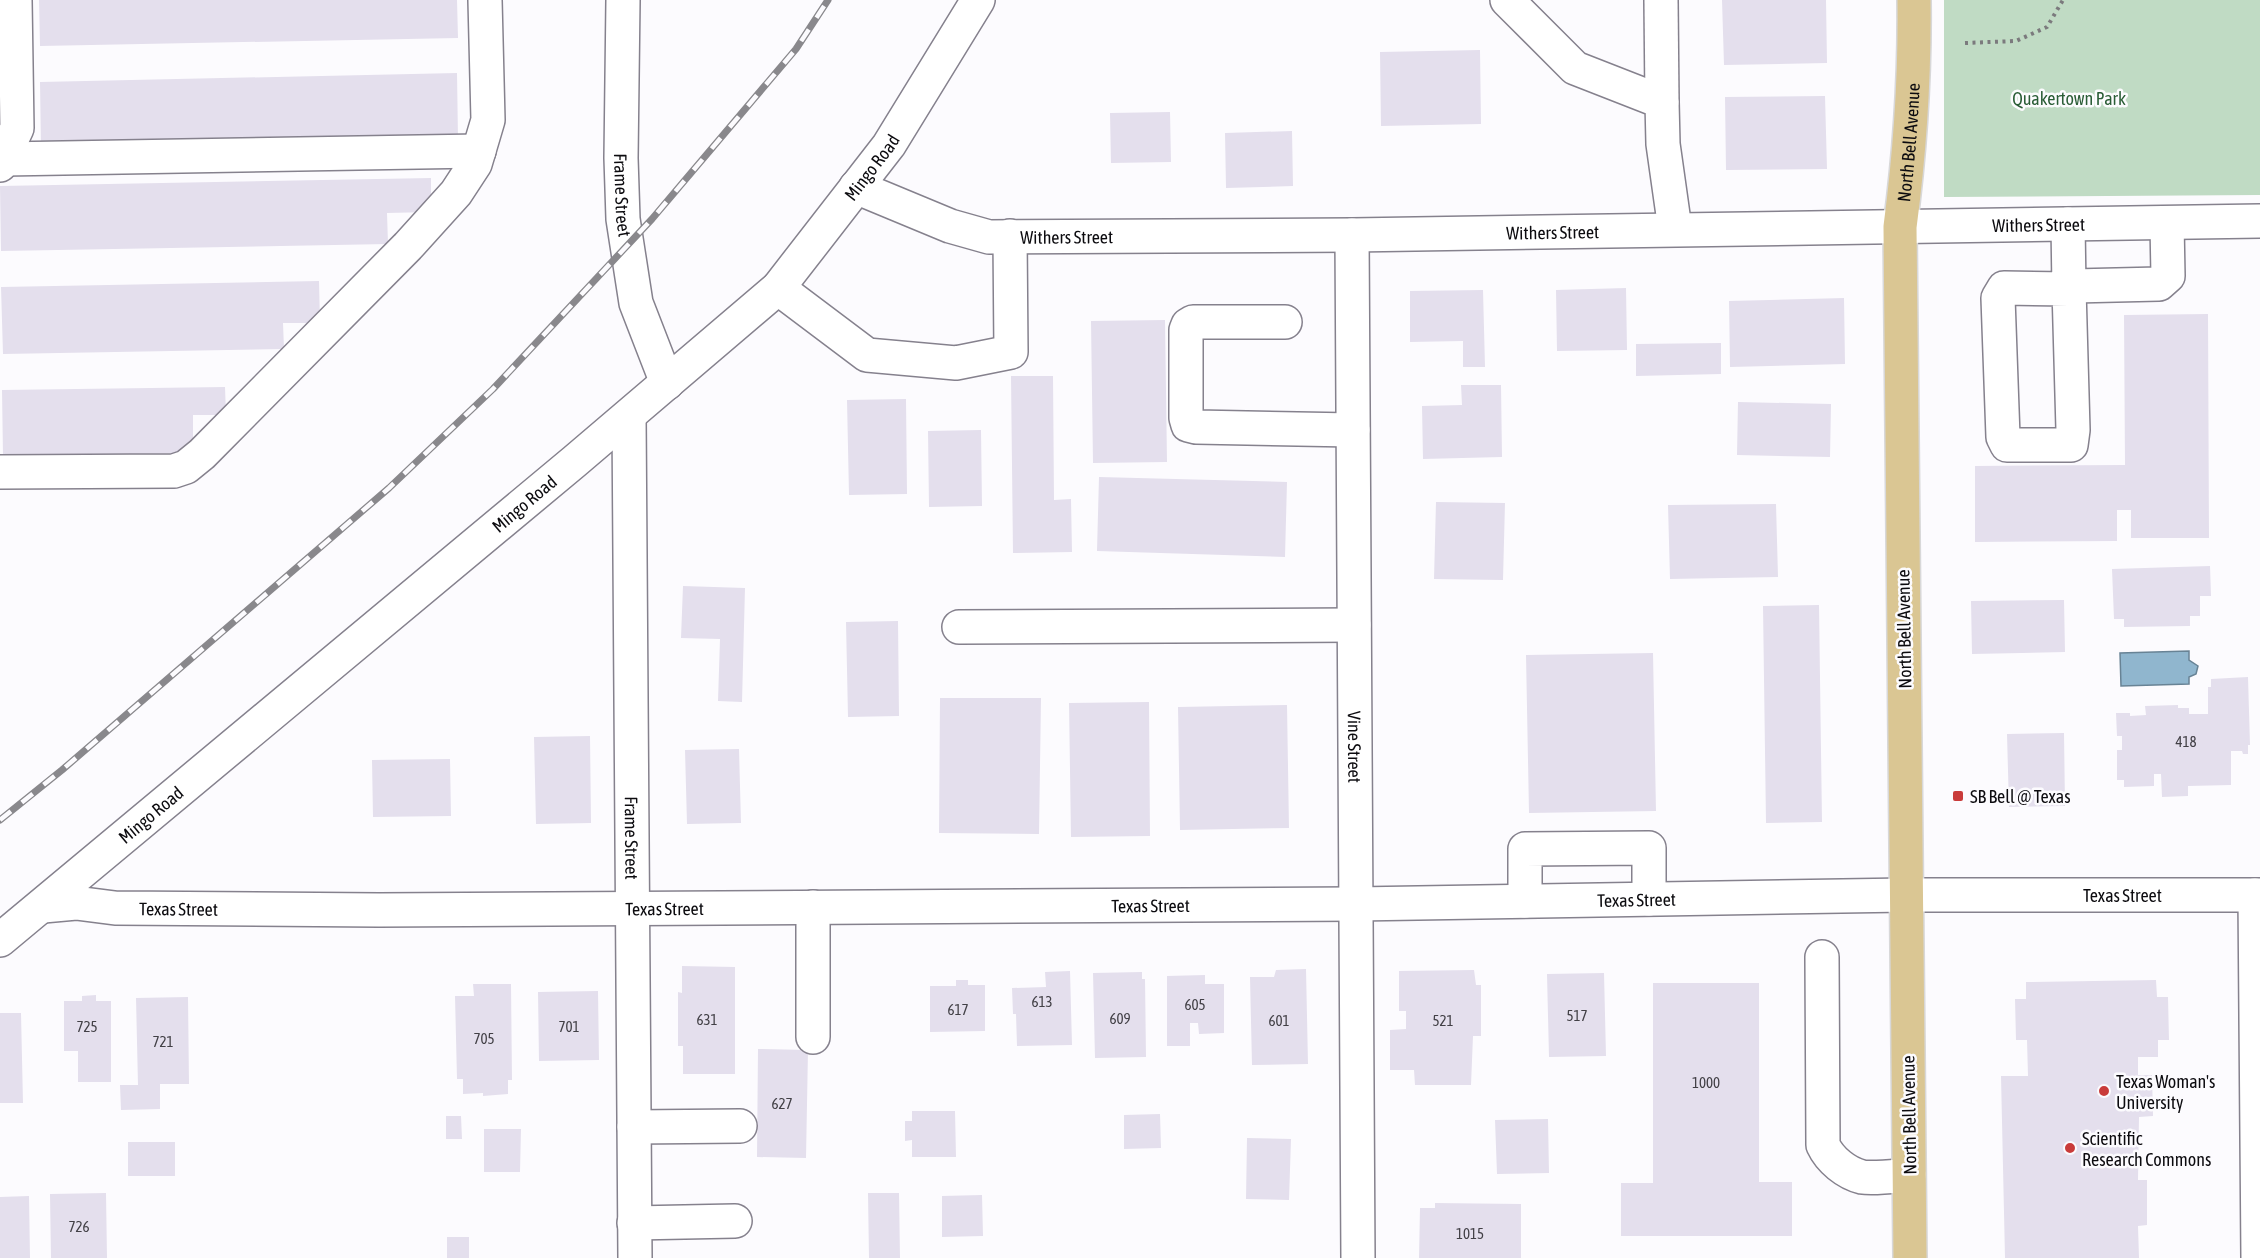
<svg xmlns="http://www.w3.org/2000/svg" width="2260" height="1258" font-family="'Asap Condensed',sans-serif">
<rect width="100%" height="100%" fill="#fcfbfe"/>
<!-- green -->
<path fill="#c0dbc4" d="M1944,0h316v195l-316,2z"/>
<!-- water -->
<path fill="#90b6ce" stroke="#688395" stroke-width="1.5" d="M2189,651v9l9,6 -2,8 -7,3v7l-68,2 -1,-33z"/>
<!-- building -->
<path fill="#e4dfed" d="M39,0h418l1,38 -418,8z
M1722,0h104l1,63 -103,2z
M1480,50l1,74 -100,2 -1,-74z
M457,73l1,66 -417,10 -1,-67z
M1825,96l2,73 -101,1 -1,-73z
M1170,112l1,50 -60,1 -1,-50z
M1292,131l1,55 -67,2 -1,-55z
M431,178v34l-44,1 1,31 -387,7 -1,-65z
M319,281l1,42h-37l1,26 -281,5 -2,-67z
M1626,288l1,62 -70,1 -1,-61z
M1483,290l2,77h-22v-26l-53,1v-51z
M1844,298l1,66 -115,3 -1,-66z
M2208,314l1,224h-78v-28h-14v31l-142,1v-76l150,-1 -1,-150z
M1165,320l2,142 -74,1 -2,-142z
M1721,343v31l-85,2v-32z
M1011,376h42l1,124 17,-1 1,53 -59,1z
M1461,385h40l1,72 -79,2 -1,-53 40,-1z
M225,387l1,28h-33v38l-190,3 -1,-66z
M906,399l1,95 -58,1 -2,-95z
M1738,402l93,2 -1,53 -93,-2z
M981,430l1,76 -53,1 -1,-76z
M1099,477l188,5 -2,75 -188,-6z
M1436,502l69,1 -2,77 -69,-1z
M1776,504l2,73 -108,2 -2,-74z
M2210,566l1,30h-11v20h-10v10l-66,1v-8h-10l-2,-50z
M683,586l62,2 -3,114 -24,-1 2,-62 -39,-1z
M2064,600l1,52 -93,2 -1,-53z
M1819,605l3,217 -56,1 -3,-217z
M898,621l1,95 -51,1 -2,-95z
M1653,653l3,158 -127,2 -3,-158z
M2248,677l2,68h-2v9h-5l-1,-3h-11v34l-43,1v10l-26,1 -1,-23h-7v12l-30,1v-7h-7v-30h5v-14h-5l-1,-23h14v3l16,-1 -1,-9 33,-1v3h11v6h19v-27h3v-8z
M940,698h101l-2,136 -100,-1z
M1149,702l1,134 -79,1 -2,-134z
M1287,705l2,123 -109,2 -2,-123z
M2064,733l1,73 -56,1 -2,-73z
M590,736l1,87 -55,1 -2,-87z
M739,749l2,74 -54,1 -2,-74z
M450,759l1,57 -78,1 -1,-57z
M682,966l53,1v107h-52v-28h-5v-54l4,1z
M1306,969l2,95 -56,1 -2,-88h24l2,-7z
M1474,970l2,15h5v51h-8l-2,49h-56l-1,-15h-24v-40l16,-1v-18h-7v-40z
M1070,971l2,74 -55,1 -1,-32h-3l-1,-26 34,-1 -1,-15z
M1142,972v7h3l1,78 -51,1 -2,-85z
M1604,973l2,83 -57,1 -2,-83z
M1205,975v9h19v49l-25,1 -1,-11h-8v23h-23v-70z
M956,980h12v5h17v46l-55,1v-46h26z
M2156,980l1,17h11l1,43h-11v17h-20v18h14l1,41 -14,1 -1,63h9v45l-9,1 1,32h-134l-4,-182h27l-1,-36h-11l-1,-41h11v-17z
M1653,983h106v199h33v54h-171v-53h32z
M473,984h38l1,96h-4v14l-25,2v-3l-20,1v-15h-6l-2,-83h19z
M598,991l1,69 -60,1 -1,-69z
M96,995v6h15v81h-33v-31h-14v-50h18v-5z
M188,997l1,87h-29v25l-39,1 -1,-25h18l-2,-87z
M0,1013h21l2,90h-23z
M758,1049l50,1 -2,108 -49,-1z
M912,1111h43l1,46h-44v-17l-7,1v-20h7z
M1160,1114l1,34 -37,1v-34z
M446,1116h15l1,23h-16z
M1548,1119l1,54 -52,1 -2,-54z
M484,1129h37l-1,43h-36z
M1247,1138l44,1 -2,61 -43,-1z
M128,1142h47v34h-47z
M106,1193l1,65h-56l-1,-64z
M868,1193h31l1,65h-31z
M982,1195l1,41 -41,1v-41z
M29,1196l1,62h-30v-61z
M1435,1203l86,1v54h-102l1,-50h15z
M447,1237h22v21h-22z"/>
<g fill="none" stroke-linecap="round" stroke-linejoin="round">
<!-- minor casing -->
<g stroke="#85818d" stroke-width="36">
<g id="minor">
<path id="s1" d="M623,0l-2,158 2,61 13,84 31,80"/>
<path d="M1507,0l68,68 87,34 1,42 12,85"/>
<path d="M1661,0l1,102"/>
<path d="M4,159l475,-8"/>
<path d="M0,165l17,-37 -2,-128"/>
<path id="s2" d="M856,187l94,39 39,11 363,-2 908,-14"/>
<path d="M2068,224l1,65 -65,-1 -6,10 5,139 4,8h64l2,-15 -4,-141 5,-3 85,-2 9,-8 -1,-53"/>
<path id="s3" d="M1352,235l6,1023"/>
<path d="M778,288l89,67 89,8 55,-11 -1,-116"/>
<path d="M1285,322h-92l-5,3 -2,5v88l2,7 8,2 157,3"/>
<path id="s4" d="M629,416l6,842"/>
<path d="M0,472l174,-1 12,-4 16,-13 206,-208 48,-53 19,-29 13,-44 -3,-120"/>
<path d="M959,627l395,-2"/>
<path d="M2255,895l3,363"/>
<path d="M1525,901v-52l124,-1v51"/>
<path id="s5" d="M43,906l33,-3 39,5 264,2 977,-6 550,-9h354"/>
<path d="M813,907v130"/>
<path id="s6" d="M0,940l575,-479 203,-173 111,-143 89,-145"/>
<path d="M1822,957l1,188c7,15 23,28 39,32 12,2 34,-1 47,-2"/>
<path d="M634,1127l106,-1"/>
<path d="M634,1223l101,-2"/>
</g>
</g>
<!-- major casing -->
<g stroke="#d8d8d9" stroke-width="36">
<g id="major">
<path id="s7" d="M1910,1258l-10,-1031c10,-76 15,-150 14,-227"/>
</g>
</g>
<!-- path -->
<path stroke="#7b7a7d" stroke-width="4" stroke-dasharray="3 4.5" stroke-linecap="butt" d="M1965,43l51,-2 31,-14 16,-27"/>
<!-- minor -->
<use href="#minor" stroke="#fff" stroke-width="33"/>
<!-- major -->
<use href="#major" stroke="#dac693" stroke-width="33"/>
<!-- rail casing -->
<g stroke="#89888c" stroke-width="7">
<path id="rail" d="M0,820l62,-50 327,-282 104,-99 159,-170 144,-170 32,-49"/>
</g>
<!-- rail -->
<use href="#rail" stroke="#fcfbfe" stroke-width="4.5" stroke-dasharray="14" stroke-linecap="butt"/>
</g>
<!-- markers -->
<g fill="#c93b3a" stroke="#fcfbfe" stroke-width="2">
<rect x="1952" y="790" width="12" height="12" rx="3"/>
<circle cx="2104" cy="1091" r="6"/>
<circle cx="2070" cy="1148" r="6"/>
</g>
<g text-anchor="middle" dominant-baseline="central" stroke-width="5" stroke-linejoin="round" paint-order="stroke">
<!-- number labels -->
<g font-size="15" fill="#424046">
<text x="2186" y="741">418</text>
<text x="1042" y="1001">613</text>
<text x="1195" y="1004">605</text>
<text x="958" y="1009">617</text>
<text x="1577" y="1015">517</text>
<text x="1120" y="1018">609</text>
<text x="707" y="1019">631</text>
<text x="1279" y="1020">601</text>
<text x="1443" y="1020">521</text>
<text x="87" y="1026">725</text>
<text x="569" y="1026">701</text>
<text x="484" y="1038">705</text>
<text x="163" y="1041">721</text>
<text x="1706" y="1082">1000</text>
<text x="782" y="1103">627</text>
<text x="79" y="1226">726</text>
<text x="1470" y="1233">1015</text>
</g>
<!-- park labels -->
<g font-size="18" fill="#2a5d36" stroke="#fcfbfe">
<text x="2069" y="98">Quakertown Park</text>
</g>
<!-- street labels -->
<g font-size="18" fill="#0c0b0f" stroke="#fcfbfe">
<text stroke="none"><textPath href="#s7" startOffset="1116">North Bell Avenue</textPath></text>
<text stroke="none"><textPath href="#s6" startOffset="1168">Mingo Road</textPath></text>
<text stroke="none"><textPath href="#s1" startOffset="195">Frame Street</textPath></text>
<text stroke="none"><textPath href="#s2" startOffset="1192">Withers Street</textPath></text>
<text stroke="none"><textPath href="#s2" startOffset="706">Withers Street</textPath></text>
<text stroke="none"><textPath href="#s2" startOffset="220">Withers Street</textPath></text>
<text stroke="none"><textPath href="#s6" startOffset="682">Mingo Road</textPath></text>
<text transform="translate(1904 629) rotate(-91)">North Bell Avenue</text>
<text stroke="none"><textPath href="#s3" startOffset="512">Vine Street</textPath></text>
<text stroke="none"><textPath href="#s6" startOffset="196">Mingo Road</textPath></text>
<text stroke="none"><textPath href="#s4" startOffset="422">Frame Street</textPath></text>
<text stroke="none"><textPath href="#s5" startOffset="2080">Texas Street</textPath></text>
<text stroke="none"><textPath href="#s5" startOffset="1594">Texas Street</textPath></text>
<text stroke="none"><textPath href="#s5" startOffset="1108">Texas Street</textPath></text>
<text stroke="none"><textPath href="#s5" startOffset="622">Texas Street</textPath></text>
<text stroke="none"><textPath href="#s5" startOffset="136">Texas Street</textPath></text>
<text transform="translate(1909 1115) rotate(-91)">North Bell Avenue</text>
</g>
<!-- poi labels -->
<g font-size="18" fill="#0c0b0f" stroke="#fcfbfe" text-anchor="start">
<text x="1970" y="796">SB Bell @ Texas</text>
<text x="2116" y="1081">Texas Woman's<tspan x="2116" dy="21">University</tspan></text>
<text x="2082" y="1138">Scientific<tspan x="2082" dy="21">Research Commons</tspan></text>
</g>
</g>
</svg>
